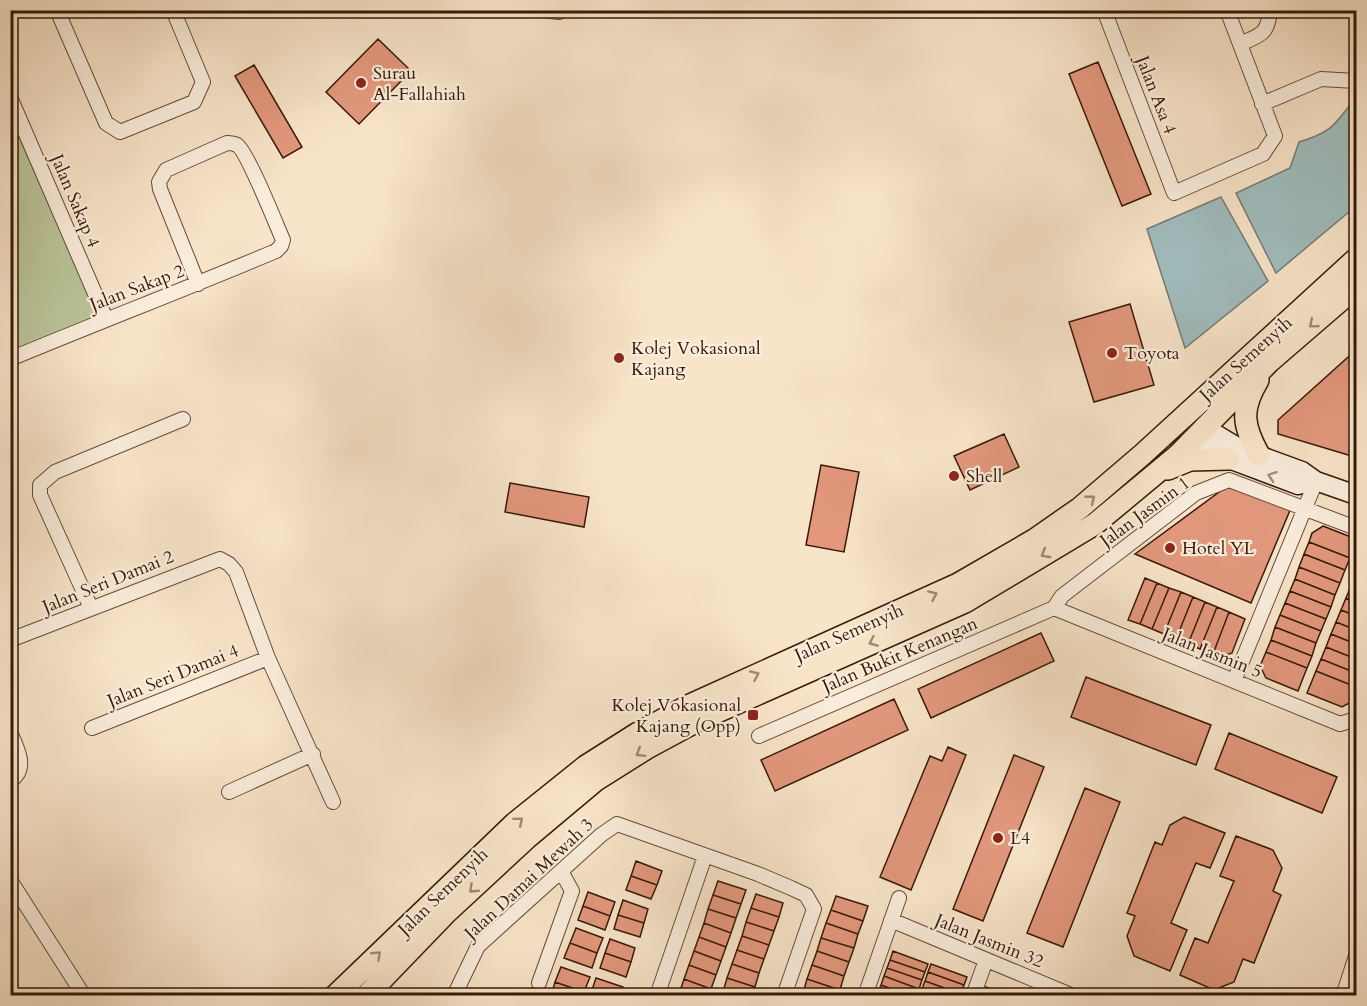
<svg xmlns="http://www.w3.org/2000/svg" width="1367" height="1006" font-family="Cardo,serif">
<rect width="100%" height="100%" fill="#f8e4c9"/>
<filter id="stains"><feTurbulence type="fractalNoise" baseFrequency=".00333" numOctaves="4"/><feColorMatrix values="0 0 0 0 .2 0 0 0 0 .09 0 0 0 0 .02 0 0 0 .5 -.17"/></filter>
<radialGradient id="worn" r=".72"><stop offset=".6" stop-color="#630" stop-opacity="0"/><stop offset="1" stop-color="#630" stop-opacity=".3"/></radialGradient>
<!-- green -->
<path fill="#bac599" stroke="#786f50" stroke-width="1.5" d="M10,116l88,200 -87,37h-1z"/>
<!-- water -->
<path fill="#a0bdbe" stroke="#767b75" stroke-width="1.5" d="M1353,101h3v105l-80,67 -40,-80 54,-25 9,-26c31,-9 35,-16 54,-41z
M1221,197l47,84 -83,67 -38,-119z"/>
<!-- building -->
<path fill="#e3987d" stroke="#371907" stroke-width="1.5" d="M378,39l33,32 -52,53 -33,-32z
M1098,62l53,132 -29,12 -53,-132z
M254,65l48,82 -19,11 -48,-82z
M1130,304l24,81 -60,17 -25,-80z
M1356,350v101l-1,6 -77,-23v-14z
M1004,434l15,33 -49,23 -16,-34z
M821,465l38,7 -15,80 -38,-7z
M510,483l79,14 -5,30 -79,-15z
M1230,484l61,24 -40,95 -116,-49z
M1323,526l33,13 -6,19 -41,-16 3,-9z
M1309,542l41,16 -5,12 -41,-16z
M1304,554l41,16 -5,13 -41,-16z
M1299,567l41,16 -5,12 -40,-16z
M1145,578l12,5 -17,41 -12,-4z
M1295,579l40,16 -4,12 -41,-16z
M1157,583l12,5 -17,41 -12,-5z
M1351,586l5,2v14l-10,-4z
M1169,588l12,4 -17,42 -12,-5z
M1290,591l41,16 -5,12 -41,-16z
M1181,592l12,5 -17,42 -12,-5z
M1193,597l12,5 -17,42 -12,-5z
M1346,598l10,4v14l-15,-6z
M1205,602l12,5 -17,42 -12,-5z
M1285,603l41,16 -5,12 -41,-16z
M1217,607l12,5 -16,42 -13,-5z
M1341,610l15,6v14l-20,-8z
M1229,612l16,7 -13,34 -12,4 -7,-3z
M1280,615l41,16 -5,12 -41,-16z
M1336,622l20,8v14l-25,-10z
M1275,627l41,16 -4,13 -41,-16z
M1041,633l13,28 -123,57 -13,-29z
M1331,634l25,10v15l-30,-12z
M1271,640l41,16 -5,12 -41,-16z
M1326,647l30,12v14l-35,-14z
M1266,652l41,16 -9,23 -32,-13 -6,-12z
M1321,659l35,14v14l-40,-16z
M1316,671l40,16 -3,14 -11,6 -35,-14z
M1086,677l125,48 -15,40 -125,-48z
M894,699l14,31 -133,61 -14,-31z
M1229,733l108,44 -15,36 -107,-44z
M948,747l18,8 -55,135 -31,-13 50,-121 12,5z
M1014,755l30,12 -61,154 -30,-12z
M1085,788l35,14 -57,145 -36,-14z
M1184,817l41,16 -15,35 -14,-5 -25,60 16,7 -17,41 -36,-15 -7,-20 8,-20 -8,-3 28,-71 7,3 8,-20z
M1236,836l37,14 9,18 -9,23 8,4 -27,68 -11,-4 -9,23 -20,8 -34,-15 15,-37 13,5 26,-62 -14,-5z
M636,861l26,10 -5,14 -26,-9z
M631,876l26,9 -6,14 -25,-9z
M718,881l28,9 -5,14 -28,-9z
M588,892l27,10 -5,14 -27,-10z
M756,894l27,9 -4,14 -28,-9z
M713,895l28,9 -5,14 -28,-9z
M836,896l32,10 -5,15 -32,-11z
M623,900l25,9 -4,14 -26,-8z
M583,906l27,10 -5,14 -27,-10z
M751,908l28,9 -5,14 -28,-9z
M708,909l28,9 -5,15 -27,-10z
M831,910l32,11 -5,13 -32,-11z
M618,915l26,8 -4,14 -26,-8z
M746,922l28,9 -5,14 -27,-9z
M704,923l27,10 -5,14 -27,-10z
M826,923l32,11 -4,14 -33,-10z
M576,928l27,10 -6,15 -27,-10z
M742,936l27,9 -5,14 -27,-9z
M699,937l27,10 -5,14 -27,-10z
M821,938l33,10 -5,14 -32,-11z
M610,939l25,9 -4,14 -26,-9z
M570,943l27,10 -5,15 -28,-10z
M737,950l27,9 -5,14 -27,-9z
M694,951l27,10 -5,14 -27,-10z
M817,951l32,11 -5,14 -32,-11z
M893,951l35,13 -3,8 -35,-12z
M605,953l26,9 -5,15 -26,-9z
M890,960l35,12 -3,8 -35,-12z
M732,964l27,9 -4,14 -28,-9z
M931,964l36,13 -3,8 -36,-13z
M689,965l27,10 -5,14 -27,-10z
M812,965l32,11 -4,14 -33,-11z
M561,967l29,10 -6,15 -29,-10z
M887,968l35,12 -3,9 -35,-13z
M928,972l36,13 -3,9 -36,-13z
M884,976l35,13 -2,7h-6l-30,-11z
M596,978l27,9 -3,9h-20l-9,-3z
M727,978l28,9 -3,9h-18l-11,-4z
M684,979l27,10 -2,7h-24l-6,-2z
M807,979l33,11 -2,6h-29l-6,-3z
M925,981l36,13v2h-21l-18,-7z
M555,982l29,10 -1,4h-32z
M881,985l30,11h-26l-7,-3z
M986,987l24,9h-27z"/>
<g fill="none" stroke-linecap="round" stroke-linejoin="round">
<!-- street casing -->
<g stroke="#674c38" stroke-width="16">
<path id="street" d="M57,10l49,113 14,9 74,-30 9,-20 -30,-72
M542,10l17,2 3,-2
M1104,10l70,183 89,-39 12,-18 -48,-126
M1240,44c20,-9 28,-9 30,-34
M10,97l96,222
M1262,104l59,-25 35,2
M10,359c89,-37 178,-71 266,-108l5,-5 2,-6c-7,-16 -36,-89 -46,-95 -2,-1 -8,-2 -10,-2l-61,27 -7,12 1,7 38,95
M91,608l-51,-113v-10l15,-13 128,-53
M1054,608l8,-12 134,-103 33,-13 127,48
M1054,608l286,116 16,-5
M10,640l210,-81 9,5 7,8 32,86 65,144
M1234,681l82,-200
M92,728l176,-70
M10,732c7,16 19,37 0,49
M759,736l295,-128
M229,792l84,-38
M10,880l74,116
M891,920l182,76
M539,983l33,-92 -11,-20
M454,996l24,-50 123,-111 16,-11 141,50 33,14 15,7 8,14 -30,87
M657,996l48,-140
M865,996l34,-98
M973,996l13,-36
M1343,996l13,-40"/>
</g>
<!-- secondary casing -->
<g stroke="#371907" stroke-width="21">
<path id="secondary" d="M1204,427l35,21 63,23 14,10 40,14
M1194,438l35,21 69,26 18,-4"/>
</g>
<!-- primary casing -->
<g stroke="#371907" stroke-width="24">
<path id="primary" d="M1258,380c-18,30 -15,46 1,75
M1168,469l22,-9 39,-1
M335,996l180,-173 71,-57 52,-33 52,-28 268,-121 76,-44 46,-32 63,-54 213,-195
M366,996l81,-84 81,-75 68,-57 51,-32 52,-28 266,-118 130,-78 83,-69 91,-93 87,-75"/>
</g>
<!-- street -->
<use href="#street" stroke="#faeddc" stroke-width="14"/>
<!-- secondary -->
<use href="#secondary" stroke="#faeddc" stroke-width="18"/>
<!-- primary -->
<use href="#primary" stroke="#f8e4c9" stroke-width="21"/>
</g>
<!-- one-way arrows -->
<defs><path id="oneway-chevron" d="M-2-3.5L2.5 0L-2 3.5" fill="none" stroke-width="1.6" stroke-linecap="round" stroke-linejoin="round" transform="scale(1.5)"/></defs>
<g stroke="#a18972">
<use href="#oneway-chevron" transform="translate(1313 324) rotate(140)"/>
<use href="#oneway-chevron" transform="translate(1091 499) rotate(-39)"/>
<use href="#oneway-chevron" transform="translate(1045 554) rotate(149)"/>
<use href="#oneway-chevron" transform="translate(933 595) rotate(-24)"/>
<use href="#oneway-chevron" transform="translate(873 642) rotate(156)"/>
<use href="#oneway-chevron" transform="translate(755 675) rotate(-24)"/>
<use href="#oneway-chevron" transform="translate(640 753) rotate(148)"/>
<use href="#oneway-chevron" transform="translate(519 821) rotate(-40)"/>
<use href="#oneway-chevron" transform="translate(473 889) rotate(137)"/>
<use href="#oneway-chevron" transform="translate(377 955) rotate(-44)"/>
</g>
<use stroke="#a28e7c" href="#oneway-chevron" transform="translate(1272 476) rotate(-161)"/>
<!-- markers -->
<g fill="#8f2418" stroke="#faeddc" stroke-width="2">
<circle cx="361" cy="83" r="6"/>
<circle cx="1112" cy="353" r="6"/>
<circle cx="619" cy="358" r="6"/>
<circle cx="954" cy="476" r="6"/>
<circle cx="1170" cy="548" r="6"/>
<rect x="747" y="709" width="12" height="12" rx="3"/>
<circle cx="998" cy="838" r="6"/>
</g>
<g text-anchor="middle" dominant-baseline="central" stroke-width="4.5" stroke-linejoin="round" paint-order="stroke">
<!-- poi labels -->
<g font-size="18" fill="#371907" stroke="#faeddc" text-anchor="start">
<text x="373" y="73">Surau<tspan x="373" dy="21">Al-Fallahiah</tspan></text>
<text x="631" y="348">Kolej Vokasional<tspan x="631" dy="21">Kajang</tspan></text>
<text x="1124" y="353">Toyota</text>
<text x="966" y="476">Shell</text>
<text x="1182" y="548">Hotel YL</text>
<text x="741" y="705" text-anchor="end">Kolej Vokasional<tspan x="741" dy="21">Kajang (Opp)</tspan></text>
<text x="1010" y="838">L4</text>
</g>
<!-- street labels -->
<g font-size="18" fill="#371907" stroke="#faeddc">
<text transform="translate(1156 95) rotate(69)">Jalan Asa 4</text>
<text transform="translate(75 201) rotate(67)">Jalan Sakap 4</text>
<text transform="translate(137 288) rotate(-21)">Jalan Sakap 2</text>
<text transform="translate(1246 359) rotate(-42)">Jalan Semenyih</text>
<text transform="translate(1145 512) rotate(-36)">Jalan Jasmin 1</text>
<text transform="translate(108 582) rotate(-22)">Jalan Seri Damai 2</text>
<text transform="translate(849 633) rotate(-24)">Jalan Semenyih</text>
<text transform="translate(1212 653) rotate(22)">Jalan Jasmin 5</text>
<text transform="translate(900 655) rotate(-23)">Jalan Bukit Kenangan</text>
<text transform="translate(173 676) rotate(-22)">Jalan Seri Damai 4</text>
<text transform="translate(529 879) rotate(-43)">Jalan Damai Mewah 3</text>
<text transform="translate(443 892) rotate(-44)">Jalan Semenyih</text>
<text transform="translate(989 941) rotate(22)">Jalan Jasmin 32</text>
</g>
</g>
<!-- margin -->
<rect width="1367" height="1006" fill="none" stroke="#f8e4c9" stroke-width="36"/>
<rect x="12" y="12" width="1343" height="982" fill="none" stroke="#371907" stroke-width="3"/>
<rect x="18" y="18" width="1331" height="970" fill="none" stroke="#371907" stroke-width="1.5"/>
<rect width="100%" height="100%" filter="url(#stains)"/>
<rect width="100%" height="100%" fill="url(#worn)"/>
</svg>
